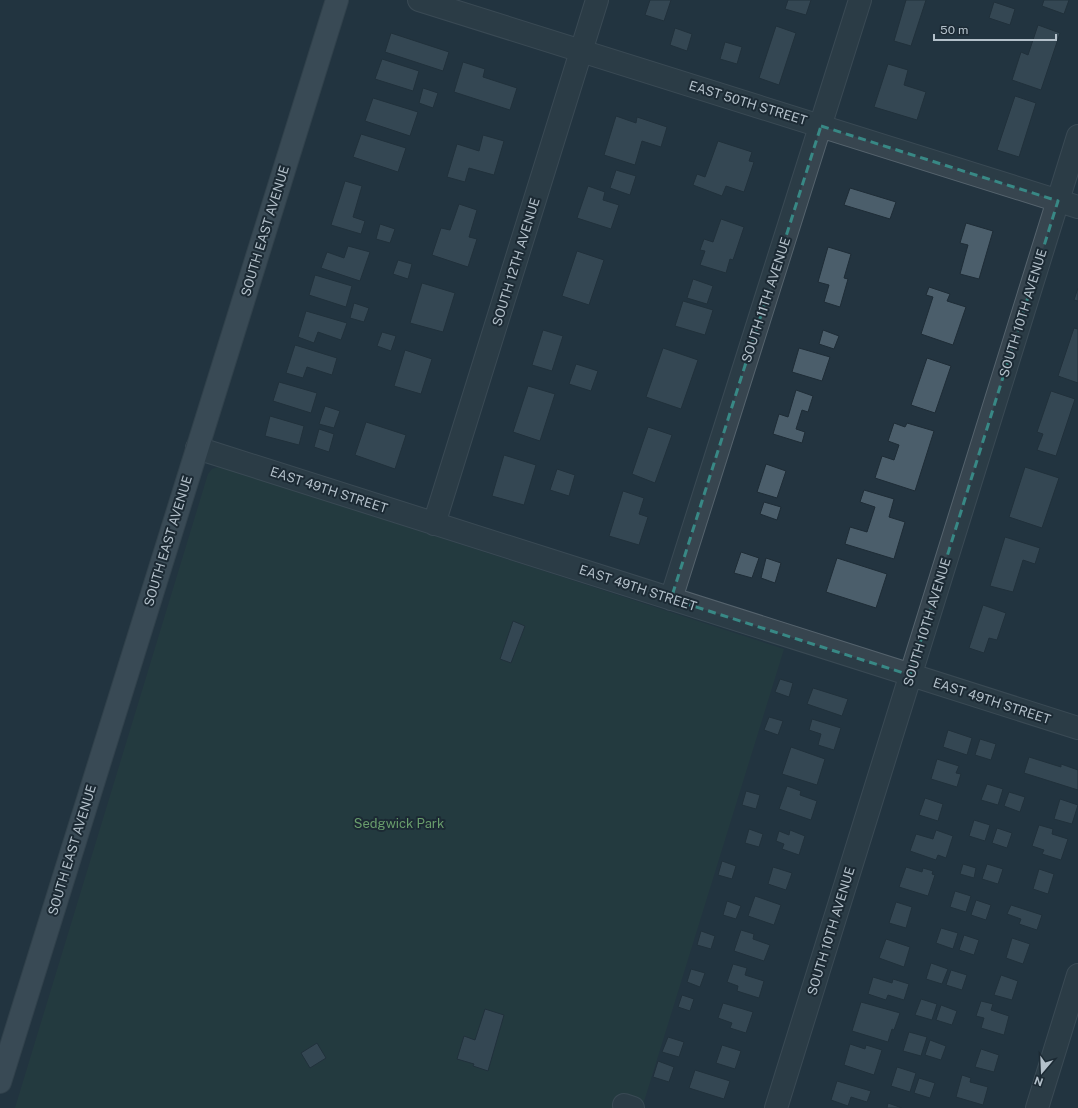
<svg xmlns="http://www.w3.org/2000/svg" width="1078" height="1108" font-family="'Public Sans',sans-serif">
<rect width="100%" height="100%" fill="#233440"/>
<!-- green -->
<path fill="#25413f" d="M218,467h4l562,182 -142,459h-627l193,-634 4,-5z"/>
<!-- building -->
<path fill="#4b5e6b" stroke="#1e2c36" d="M650,0h21l-7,21 -19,-6z
M788,0h23l-5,15 -21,-6z
M906,0h20l-15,46 -17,-5z
M1044,0h25l-5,14 -22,-8z
M994,2l21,7 -5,16 -21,-7z
M1038,25l22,8 -19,57 -29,-10 9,-28 7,3z
M776,26l20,7 -17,52 -20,-7z
M675,28l17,6 -5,17 -17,-6z
M391,33l58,19 -6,19 -58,-19z
M725,42l17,5 -5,17 -17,-5z
M382,59l37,12 -6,20 -38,-12z
M463,62l22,7 -2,8 34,11 -7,22 -56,-18z
M888,64l20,6 -4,15 22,7 -9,28 -43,-13z
M423,88l15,5 -5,15 -14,-5z
M1015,96l21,7 -17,54 -22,-7z
M373,98l45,14 -8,24 -45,-15z
M616,116l20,7 1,-6 30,10 -6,20 -19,-6 -7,24 -31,-10z
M361,134l45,14 -8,24 -45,-15z
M483,135l21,6 -10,34 -25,-7 -4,14 -18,-5 10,-33 22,7z
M718,141l34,11 -3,9 5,1 -10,30 -18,-6 -4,10 -29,-11 4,-11 8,3z
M616,170l20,6 -6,19 -20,-7z
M345,181l17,5 -9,31 12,4 -4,13 -30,-9z
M588,186l17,6 -2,8 16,5 -8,24 -34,-11z
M850,188l46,14 -6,17 -46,-14z
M459,204l18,6 -8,27 8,2 -9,28 -36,-12 9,-27 9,2z
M721,219l23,8 -11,33 -3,-1 -4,14 -26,-8 5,-14 -5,-1 4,-11 9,3z
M966,223l27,8 -14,48 -19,-5 8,-29 -8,-2z
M380,224l15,5 -5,14 -14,-4z
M348,246l22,6 -10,29 -39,-13 6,-16 17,6z
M828,247l23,7 -7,24 4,1 -8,28 -16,-5 5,-17 -11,-3z
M577,251l27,9 -15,45 -27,-9z
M398,260l14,4 -4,15 -15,-5z
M315,275l37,11 -6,21 -37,-12z
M693,279l20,7 -6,18 -20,-6z
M422,283l33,10 -12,39 -33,-9z
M929,287l21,7 -3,7 19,6 -13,38 -32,-11 12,-37 -7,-2z
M1078,288v13l-4,-1z
M683,301l30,9 -8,25 -30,-9z
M354,303l15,5 -5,14 -14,-4z
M306,311l41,12 -6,17 -23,-8 -4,11 -16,-6z
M1074,328l4,1v54l-20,-7z
M543,330l20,6 -11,35 -20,-6z
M823,330l16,6 -5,13 -15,-5z
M382,332l14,4 -5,15 -14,-5z
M295,345l42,13 -5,17 -25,-8 -4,11 -17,-5z
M663,348l35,12 -17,49 -35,-12z
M799,348l31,9 -8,24 -30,-9z
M405,350l27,9 -11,35 -27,-8z
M927,358l24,8 -16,47 -24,-8z
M576,364l22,7 -7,20 -22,-7z
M279,382l38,11 -6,20 -38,-12z
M528,386l27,8 -15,47 -27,-9z
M796,390l17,6 -5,16 -6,-2 -6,19 9,3 -3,11 -29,-9 6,-20 9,3z
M1051,391l24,8 -19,57 -19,-6 6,-16 -6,-2z
M325,406l15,5 -6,17 -15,-4z
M270,416l34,10 -5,19 -34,-9z
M366,422l40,13 -11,34 -40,-14z
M894,423l11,4 2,-4 27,8 -19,60 -40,-13 7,-22 12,4 5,-15 -11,-4z
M648,427l24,8 -17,48 -23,-9z
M319,429l15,5 -5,18 -15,-5z
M504,455l32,10 -12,40 -32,-9z
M766,464l20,7 -9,27 -20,-6z
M1025,467l34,11 -17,50 -33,-11z
M557,469l18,6 -6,21 -19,-6z
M864,490l30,9 -5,18 16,5 -11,37 -49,-15 5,-17 17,5 8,-25 -15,-5z
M623,491l21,7 -5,16 9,3 -9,28 -30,-9z
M764,502l17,5 -4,13 -17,-6z
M1005,537l35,11 -5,16 -12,-4 -10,32 -23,-6z
M741,552l18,6 -7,20 -18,-5z
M766,558l15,5 -6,20 -14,-5z
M837,558l50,16 -11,34 -50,-16z
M983,605l23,8 -9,27 -8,-2 -5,15 -15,-5z
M513,621l12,5 -14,37 -11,-4z
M780,679l13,4 -4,14 -14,-5z
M813,688l35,11 -6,17 -35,-12z
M769,717l14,4 -5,14 -14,-5z
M812,719l29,9 -7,22 -16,-5 3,-11 -12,-4z
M948,730l24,8 -5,17 -24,-8z
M980,739l16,5 -5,16 -16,-5z
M791,747l34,12 -8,26 -35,-11z
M1029,757l32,10v-3l17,6v20l-54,-17z
M937,759l22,7 -3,7 5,1 -4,13 -26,-8z
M987,784l16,5 -5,16 -17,-5z
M787,786l14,5 -1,4 17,6 -6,19 -32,-11z
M746,791l14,4 -4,14 -14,-4z
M1009,792l16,5 -5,15 -16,-6z
M925,798l18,6 -5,17 -19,-6z
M1060,799l18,6 -6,19 -18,-5z
M974,820l16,5 -5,16 -16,-5z
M1039,825l14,4 -1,5 16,5 -7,21 -19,-6 2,-4 -12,-4z
M997,828l15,5 -5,15 -15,-5z
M749,829l14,5 -4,13 -14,-4z
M790,830l15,6 -6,19 -17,-6 2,-5 -8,-3 3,-10 10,4z
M936,830l17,6 -7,22 -8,-3 -2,5 -26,-9 6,-17 17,5z
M722,861l14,5 -4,13 -14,-4z
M963,864l13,4 -2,10 -14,-4z
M987,864l16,5 -5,15 -16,-5z
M773,867l19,6 -6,17 -18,-6z
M906,867l16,5 1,-4 10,3 -1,3 3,1 -7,21 -29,-9z
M1039,869l15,5 -6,20 -15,-5z
M955,891l16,5 -5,16 -16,-5z
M755,896l26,9 -7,20 -26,-9z
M976,900l15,5 -5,15 -15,-5z
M727,901l14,5 -5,13 -13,-4z
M896,902l16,5 -6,21 -17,-5z
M1011,905l31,10 -5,15 -18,-6 2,-5 -14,-5z
M941,928l17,5 -5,16 -17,-6z
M741,930l13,4 -1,5 17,6 -6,16 -30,-10z
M701,931l14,5 -4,13 -14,-4z
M964,935l15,5 -5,15 -15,-5z
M1012,938l18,6 -7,20 -17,-6z
M886,939l24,8 -6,20 -25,-9z
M931,963l17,6 -6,15 -16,-5z
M733,964l14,4 -2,7 19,6 -5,17 -22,-7 1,-5 -11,-4z
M691,969l14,4 -5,14 -13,-5z
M951,970l16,5 -5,15 -16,-5z
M1001,975l17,6 -6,19 -18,-5z
M873,977l19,6 1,-4 16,5 -5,16 -16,-5 -2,5 -18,-6z
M682,995l12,4 -4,12 -12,-4z
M921,999l16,5 -5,16 -17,-5z
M981,1001l12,3 -2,6 18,6 -5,19 -23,-7 3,-10 -8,-2z
M861,1002l39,11 -6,17 -2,-1 -4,13 -36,-11z
M723,1003l30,9 -7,21 -16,-5 2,-5 -14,-5z
M941,1005l16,6 -5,14 -16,-5z
M485,1009l19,6 -16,56 -15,-5 1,-2 -17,-5 7,-23 11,4z
M909,1032l18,5 -6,19 -18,-5z
M668,1037l16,5 -5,15 -17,-5z
M930,1040l16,6 -5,14 -16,-5z
M317,1043l9,15 -16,10 -9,-15z
M850,1044l15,5 1,-4 16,5 -8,25 -30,-10z
M722,1045l19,6 -6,18 -19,-6z
M981,1049l18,6 -5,17 -19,-5z
M658,1061l16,6 -5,15 -16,-5z
M897,1067l19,6 -6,19 -19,-6z
M695,1070l35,11 -6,18 -35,-11z
M962,1075l9,3 -1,4 18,5 -5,18 -27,-8z
M919,1078l16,5 -5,15 -16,-5z
M837,1081l34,10 -4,11 -16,-5 -3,9 -17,-6z
M888,1103l14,5h-15z"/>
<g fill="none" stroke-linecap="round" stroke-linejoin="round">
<!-- minor casing -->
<g stroke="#55636d" stroke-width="24">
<path id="minor" d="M419,0l659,207
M197,448l881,280
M434,524l163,-524
M671,599l189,-599
M624,1105l9,3
M776,1108l302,-972
M1037,1108l41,-133"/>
</g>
<!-- major casing -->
<g stroke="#43515b" stroke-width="24">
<path id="major" d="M0,1082l337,-1082"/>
</g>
<!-- minor -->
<use href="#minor" stroke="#37454f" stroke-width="22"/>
<!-- major -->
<use href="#major" stroke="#556570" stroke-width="22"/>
</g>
<!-- marked area -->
<path d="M0 0H1078V1108H0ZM821,126l237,75 -148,474 -239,-76z" fill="#233440" fill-opacity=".55" fill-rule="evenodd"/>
<path fill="none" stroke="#388885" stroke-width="3" stroke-dasharray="8 5" stroke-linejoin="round" d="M821,126l237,75 -148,474 -239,-76z"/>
<g text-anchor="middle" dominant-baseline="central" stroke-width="4" stroke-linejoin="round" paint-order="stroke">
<!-- street labels -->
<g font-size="13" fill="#b3c0ca" stroke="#1c2a34">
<text transform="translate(748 103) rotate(17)">EAST 50TH STREET</text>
<text transform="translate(265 231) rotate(-73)">SOUTH EAST AVENUE</text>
<text transform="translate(516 262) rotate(-73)">SOUTH 12TH AVENUE</text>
<text transform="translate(766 300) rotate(-72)">SOUTH 11TH AVENUE</text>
<text transform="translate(1023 313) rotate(-73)">SOUTH 10TH AVENUE</text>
<text transform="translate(329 490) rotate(18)">EAST 49TH STREET</text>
<text transform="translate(168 541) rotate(-73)">SOUTH EAST AVENUE</text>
<text transform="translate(638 588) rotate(18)">EAST 49TH STREET</text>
<text transform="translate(927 622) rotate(-73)">SOUTH 10TH AVENUE</text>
<text transform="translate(992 701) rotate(18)">EAST 49TH STREET</text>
<text transform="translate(72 850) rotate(-73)">SOUTH EAST AVENUE</text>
<text transform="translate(831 931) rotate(-73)">SOUTH 10TH AVENUE</text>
</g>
<!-- park labels -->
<g font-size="13" fill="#699d6c" stroke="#1c2a34">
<text x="399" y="823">Sedgwick Park</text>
</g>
</g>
<!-- north arrow -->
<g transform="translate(1042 1072) rotate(199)" stroke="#1c2a34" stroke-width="3" paint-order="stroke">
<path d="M0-3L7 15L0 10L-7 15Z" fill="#b3c0ca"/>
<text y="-6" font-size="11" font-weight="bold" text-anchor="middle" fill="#b3c0ca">N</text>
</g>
<!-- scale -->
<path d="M934 34v6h122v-6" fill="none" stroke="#b3c0ca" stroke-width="2"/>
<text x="940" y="34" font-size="12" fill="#b3c0ca" stroke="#1c2a34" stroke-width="3" paint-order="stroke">50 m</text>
</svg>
